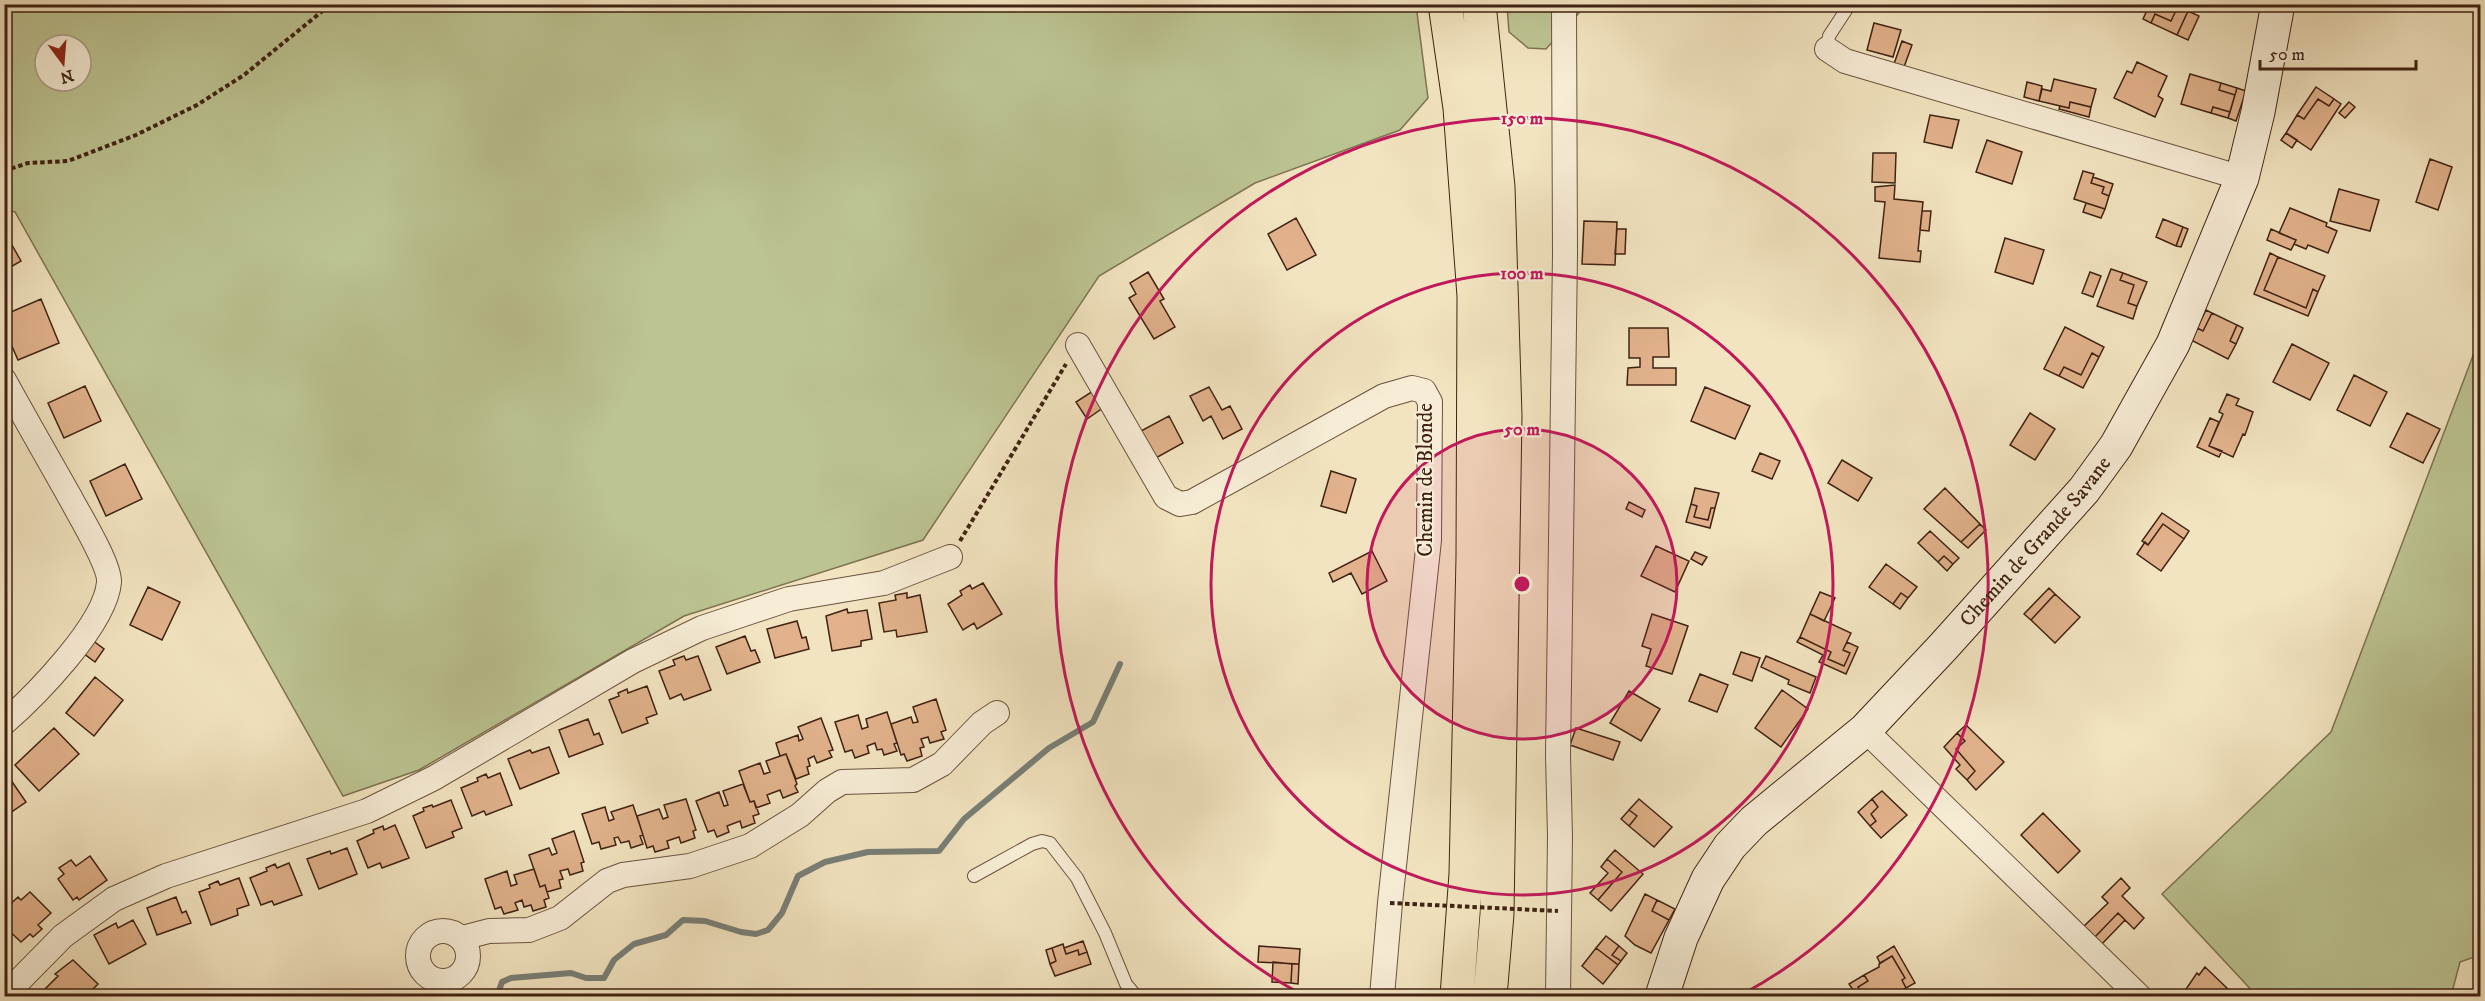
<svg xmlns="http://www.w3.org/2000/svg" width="2485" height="1001" font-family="'IM FELL DW Pica',serif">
<rect width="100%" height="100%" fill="#f2e4c0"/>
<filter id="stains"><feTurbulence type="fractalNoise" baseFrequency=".00333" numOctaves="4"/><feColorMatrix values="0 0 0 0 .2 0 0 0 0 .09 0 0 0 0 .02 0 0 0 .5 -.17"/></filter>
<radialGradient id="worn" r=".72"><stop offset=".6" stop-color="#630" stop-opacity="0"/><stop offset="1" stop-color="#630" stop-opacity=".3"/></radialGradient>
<!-- green -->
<path fill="#bcc492" stroke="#7e7352" stroke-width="1.5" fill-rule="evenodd" d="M4,5h1412l12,93 -28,32 -145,53 -156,93 -176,264 -239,76 -265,154 -76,26 -328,-584 -10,-2zM45,45h36v36h-36z
M1507,5h73l-1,8 -33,36 -18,-1 -19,-16z
M2480,337v618l-20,7 -9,34h-194l-95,-102 169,-162z"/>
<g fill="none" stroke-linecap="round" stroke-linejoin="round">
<!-- stream -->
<path stroke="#787f77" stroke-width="6" d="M497,996l5,-14 9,-4 60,-5 15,5h18l10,-18 20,-16 32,-9 17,-15 22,1 36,11 15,2 12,-4 14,-17 16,-37 27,-14 43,-10 71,-1 25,-32 85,-71 44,-26 27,-58"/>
</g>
<!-- building -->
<path fill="#e1b28b" stroke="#402213" stroke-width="1.5" d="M2150,4h40l-2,7 -10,-5 -7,15 -16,-7 -4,9 -8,-4z
M2178,6l10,5 -11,24 -26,-12 4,-9 16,7z
M2188,11l11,5 -11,24 -11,-5z
M1874,23l27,7 -8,27 -26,-7z
M1902,41l10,4 -8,22 -10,-3z
M2137,62l30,14 -9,20 5,3 -8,18 -41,-19 13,-27 5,2z
M2190,74l31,9 -2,7 16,5 -5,17 -17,-5 -2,6 -30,-9z
M2054,79l42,10 -5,18 -21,-5 -1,6 -30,-7 3,-12 9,2z
M2027,82l15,4 -3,15 -15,-4z
M2221,83l16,5 -2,7 -16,-5z
M2316,87l18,12 -5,7 -11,-7 -14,20 -7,-4z
M2237,88l9,3 -10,30 -8,-3z
M2318,99l11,7 5,-7 7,5 -30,46 -25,-17 11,-18 7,4z
M2070,102l21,5 -2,10 -30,-8 1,-3 9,2z
M2349,102l6,5 -10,11 -6,-5z
M2213,107l17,5 -2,6 -17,-5z
M1930,115l29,5 -7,28 -28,-6z
M2286,133l11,7 -5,8 -11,-8z
M1987,140l35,12 -10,32 -36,-12z
M1873,153h23l-1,30 -23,-1z
M2430,159l22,8 -14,43 -22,-8z
M2083,171l11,3 -3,9 13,4 -2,6 7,3 -4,13 -31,-10z
M2093,177l20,7 -4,12 -7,-3 2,-6 -13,-4z
M1895,185l-1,14 29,3 -5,49h3l-1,11 -41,-4 6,-56 -10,-1v-14z
M2339,189l40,11 -9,31 -40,-10z
M2086,203l19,6 -4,9 -18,-6z
M2290,208l37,15 -1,3 11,5 -9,22 -20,-8 -2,4 -12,-5 2,-4 -17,-7z
M1922,211h9l-2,20 -9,-1z
M1296,218l20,37 -29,15 -19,-36z
M2163,219l20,8 -7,19 -20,-9z
M1584,221l33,1 -2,43 -33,-1z
M2183,227l5,2 -7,18 -5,-1z
M1617,229h9l-1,25h-10z
M2271,229l25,11 -5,10 -24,-10z
M4,231l17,30 -17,10z
M2005,238l39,12 -11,34 -38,-12z
M2270,253l8,4 -14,33 42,18 7,-19 5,3 -10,24 -54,-22z
M2278,257l47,19 -7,16 -5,-3 -7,19 -42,-18z
M2111,269l12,4 -3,7 14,5 -6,18 9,3 -4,13 -36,-13z
M1148,272l16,27 -4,2 15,26 -21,12 -25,-41 7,-4 -6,-11z
M2090,272l11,4 -8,21 -11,-4z
M2123,273l24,9 -10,24 -9,-3 6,-18 -14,-5z
M41,299l18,44 -41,17 -14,-32v-13z
M2206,310l6,3 -9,18 -6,-3z
M2212,313l25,12 -7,16 6,3 -8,15 -37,-19 6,-12 6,3z
M2237,325l6,3 -7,16 -6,-3z
M2065,327l39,20 -5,10 -7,-4 -11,22 -17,-8 -5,9 -15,-7z
M1629,328h39l1,29h-16v11h23v17h-49l1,-17 12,-1v-9h-11z
M2292,344l37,19 -19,37 -37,-18z
M2092,353l7,4 -16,31 -24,-12 5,-9 17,8z
M2354,375l33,17 -17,34 -33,-16z
M85,386l16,35 -37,17 -16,-35z
M1209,387l13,23 8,-4 12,23 -19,10 -12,-23 -8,5 -13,-25z
M1705,387l45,19 -15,33 -44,-18z
M1096,389l11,16 -20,14 -11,-17z
M2227,394l12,5 -3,6 17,7 -8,23 -2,-1 -10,23 -24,-11 14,-32 -4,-2z
M2030,413l25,16 -20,31 -25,-15z
M2407,413l33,16 -17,34 -33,-16z
M1169,416l14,27 -29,16 -15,-27z
M2210,418l9,4 -10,24 13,5 -3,6 -22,-10z
M1760,453l20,8 -8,18 -20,-8z
M1842,460l30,18 -14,23 -30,-18z
M125,464l17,35 -36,17 -16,-35z
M1331,471l25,8 -10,34 -25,-7z
M1695,488l24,5 -4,15h-4l-3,12 -14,-3 3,-11 -6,-2z
M1945,488l35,36 -19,18 -37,-33z
M1629,502l16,8 -3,7 -16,-8z
M1691,504l6,2 -3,11 14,3 3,-12h4l-5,20 -24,-6z
M2162,513l27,18 -5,8 -21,-15 -15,21 -6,-4z
M1980,524l6,6 -18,18 -7,-6z
M2163,524l21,15 -23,32 -24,-17 8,-12 3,3z
M1930,531l29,27 -6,6 -9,-8 -6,6 -20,-19z
M1656,546l33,15 -14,31 -34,-16z
M1372,551l15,30 -25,13 -11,-21 -18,9 -4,-9z
M1695,552l12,5 -5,8 -11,-6z
M1944,556l9,8 -6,7 -9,-9z
M1886,564l31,23 -9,11 -7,-5 -8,11 -24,-17z
M983,583l19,31 -25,15 -3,-6 -11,7 -15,-26 14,-9 -2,-4 10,-6 2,4z
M148,587l32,15 -18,38 -32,-15z
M2049,588l6,6 -24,26 -7,-6z
M1820,592l15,6 -11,23 -14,-7z
M907,593v5l13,-3 7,37 -30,5 -1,-7 -12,2 -5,-29 17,-3 -1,-5z
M1901,593l7,5 -8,11 -7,-5z
M2055,594l25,23 -25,26 -24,-23z
M847,609l1,4 19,-3 5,29 -11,2v5l-29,5 -6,-35z
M1652,614l36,12 -16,48 -26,-8 5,-17 -9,-3z
M1810,614l41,19 -8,17 7,3 -6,13 -16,-7 3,-7 -31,-15z
M797,621l5,17 4,-1 3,12 -34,9 -8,-29z
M745,636l6,15 4,-1 5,12 -33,12 -11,-27z
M1800,637l31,15 -3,7 16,7 6,-13 -7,-3 4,-8 11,5 -12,27 -27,-12 4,-7 -26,-13z
M92,640l12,9 -9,13 -12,-9z
M1741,652l19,6 -8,23 -19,-7z
M684,656l2,4 12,-4 13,34 -27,10 -3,-6 -11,5 -11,-28 16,-6 -2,-5z
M1766,656l50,21 -6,16 -22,-9 1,-4 -28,-13z
M1700,674l28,11 -11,27 -28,-11z
M95,677l28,23 -29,36 -28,-23z
M647,686l10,28 -11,4 2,5 -26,10 -13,-33 10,-4 -1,-3 9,-4 1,4z
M1782,690l26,19 -27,38 -26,-19z
M1629,691l31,18 -19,32 -31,-18z
M936,699l10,31 -5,2 3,7 -14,4 -2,-6 -7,2 3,8 -4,1 2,8 -15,5 -3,-7 -3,1 -10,-31 20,-7 2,6 5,-1 -5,-15z
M887,712l10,31 -3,1 3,7 -13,4 -2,-6 -5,1 -2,-7 -8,3 2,7 -14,5 -3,-8 -7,2 -10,-30 23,-7 4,14 6,-2 -2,-8z
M821,718l12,32 -4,1 3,6 -15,6 -3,-7 -6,3 2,7 -3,1 2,7 -13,5 -10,-25 -6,2 -4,-13 22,-8 1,6 4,-2 -5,-12z
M588,719l6,16 5,-2 4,11 -34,13 -10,-27z
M1966,725l38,37 -28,28 -9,-10 8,-9 -19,-22 9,-8 -8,-8z
M54,728l25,26 -40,37 -24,-26z
M1576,728l44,14 -7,18 -43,-15z
M1957,733l8,8 -9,8 19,22 -8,9 -11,-11 4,-4 -16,-18z
M549,747l10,26 -39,16 -12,-30 22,-9 2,3z
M786,754l11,30 -2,2 3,6 -15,6 -3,-8 -13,5 3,8 -14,5 -2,-7 -4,1 -11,-31 21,-8 4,11 6,-2 -4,-11z
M6,773l20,29 -22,15v-43z
M500,773l12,32 -26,10 -2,-4 -12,5 -11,-28 17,-7 -1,-3 9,-4 2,4z
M743,784l7,18 4,-1 5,13 -6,2 2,7 -13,5 -2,-7 -13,5 2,6 -12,5 -3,-7 -6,2 -12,-31 23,-9 5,14 4,-1 -5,-14z
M1882,791l25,24 -26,23 -11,-12 6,-5 -5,-7 7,-7 -6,-8z
M686,799l10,31 -3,1 2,7 -14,5 -2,-6 -12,4 2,7 -14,4 -2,-6 -6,2 -10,-32 22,-7 4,10 5,-2 -4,-12z
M1639,799l33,28 -18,20 -25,-21 8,-10 -8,-6z
M1872,799l6,8 -7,7 5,7 -6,5 -12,-14z
M451,800l11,28 -10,4 2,5 -28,11 -13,-32 11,-5 -1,-3 9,-3 1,2z
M633,805l10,30 -3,1 3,8 -12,4 -2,-7 -8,2 -3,-6 -4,1 2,7 -15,4 -2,-7 -7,2 -10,-30 23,-7 4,14 5,-2 -3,-7z
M1629,810l8,6 -8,10 -8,-7z
M2043,813l37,38 -22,22 -37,-38z
M395,825l14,33 -27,10 -2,-5 -12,5 -11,-27 17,-8 -1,-3 10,-4 1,4z
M574,831l10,31 -3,1 2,8 -13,4 -2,-6 -8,2 3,8 -4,1 2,8 -14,4 -2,-7 -5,2 -11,-32 20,-7 3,7 5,-2 -5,-14z
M347,848l10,26 -38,15 -12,-30 23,-8 1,3z
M1615,850l28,24 -32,37 -13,-11 24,-28 -15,-13z
M90,856l17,24 -28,20 -2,-3 -4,3 -15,-21 6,-5 -5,-6 12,-8 5,6z
M1607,859l15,13 -24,28 -8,-7 18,-20 -7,-6z
M289,863l13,32 -28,10 -2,-4 -11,4 -11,-27 17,-7 -1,-3 9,-4 2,4z
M534,869l6,18 5,-2 4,13 -5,2 2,7 -13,4 -2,-6 -7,2 -2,-7 -7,3 3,7 -14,4 -3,-7 -6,2 -10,-30 22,-8 4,15 6,-2 -3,-9z
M239,878l10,27 -12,4 1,6 -27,10 -12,-33 11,-4 -1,-3 9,-4 2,4z
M2121,878l9,10 -8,8 22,22 -10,11 -16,-16 -24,25 -11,-11 25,-24 -6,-6z
M30,892l21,21 -13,12 4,4 -9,8 -3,-3 -9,8 -17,-16v-16l14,-13 3,3z
M1645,894l12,6 -5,11 17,9 -18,33 -16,-8 -10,-9z
M176,897l6,16 4,-2 5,12 -34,12 -10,-27z
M1657,900l18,9 -6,11 -17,-9z
M2118,913l7,7 -24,25 -7,-7z
M133,920l13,24 -37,20 -15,-29 22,-12 2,5z
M1606,936l13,10 -7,9 9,6 -3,4 -22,-17z
M1083,941l4,11 -8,3 -1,-5 -12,4 -2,-6z
M1063,944l3,10 12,-4 1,5 8,-3 4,12 -36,12 -5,-12 6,-3 -4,-13z
M1259,946l41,3 -1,15 -41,-2z
M1619,946l8,7 -6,8 -9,-6z
M1894,946l21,37 -9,5 -4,-8 3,-2 -13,-22 -12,7 -3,-6z
M1052,948l4,13 -6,3 -4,-14z
M1596,948l22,17 -15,19 -21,-18z
M1892,956l13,22 -3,2 4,8 -14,8h-29l-5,-9 10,-6 -4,-6 15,-8v-3z
M73,960l25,24 -12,12h-34l-7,-7 13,-13 -3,-2z
M1273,962l19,2 -1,19 -19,-1z
M1292,964h7l-1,20 -7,-1z
M2205,967l25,24 -5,5h-36l-5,-4 13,-19 2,2z
M1864,975l4,6 -10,6 5,9h-6l-8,-12z"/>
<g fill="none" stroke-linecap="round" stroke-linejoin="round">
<!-- lane casing -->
<g stroke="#6c523e" stroke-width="14">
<path id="lane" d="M1827,49l2,-13 21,-32
M974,876l58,-32 10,-3 8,2 27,35 28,55 21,51 10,12"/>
</g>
<!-- street casing -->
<g stroke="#6c523e" stroke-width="26">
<path id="street" d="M1827,49l18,12 397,117
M1078,345l88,152 14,7 12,-2 192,-106 28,-8 12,3 6,11 -1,138 -39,363 -8,93
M4,380c22,40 45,80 67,119 9,17 39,66 38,83 -3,42 -74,114 -105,141
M1865,730l274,266
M418 956a25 25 0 1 1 50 0a25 25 0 1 1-50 0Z
M462,938l27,-7 40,-1 31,-12 47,-37 16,-6 67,-9 60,-20 50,-31 27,-24 15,-9 71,-2 29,-16 40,-41 15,-10
M4,996l59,-60 51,-37 52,-23 201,-65 67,-33 199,-117 69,-33 87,-29 95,-16 66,-26
M1558,996l2,-160 -2,-81 7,-501 -1,-250"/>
</g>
<!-- secondary casing -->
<g stroke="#402213" stroke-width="35">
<g id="secondary">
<path id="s1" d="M1662,996l19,-58 27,-59 22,-33 24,-25 111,-91 79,-84 140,-156 32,-44 57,-102 69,-166 16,-66 20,-108"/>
</g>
</g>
<!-- highway casing -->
<g stroke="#402213" stroke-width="35">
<path id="highway" d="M1445,4l15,104 14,188 -1,261 -7,317 -9,122
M1479,4l19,183 7,229 -8,498 -7,82"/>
</g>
<!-- path -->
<path stroke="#402213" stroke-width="4" stroke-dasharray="4.5 3" stroke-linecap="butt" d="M4,171l24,-8 40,-2 68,-26 61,-30 47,-30 87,-71
M960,541l106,-177"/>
<!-- lane -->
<use href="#lane" stroke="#f7edd6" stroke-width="12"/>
<!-- street -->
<use href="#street" stroke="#f7edd6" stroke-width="24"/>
<!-- secondary -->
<use href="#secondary" stroke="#f7edd6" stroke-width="33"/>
<!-- highway -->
<use href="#highway" stroke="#f2e4c0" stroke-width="33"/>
<!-- path-bridge -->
<path stroke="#402213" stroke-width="4" stroke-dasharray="4.5 3" stroke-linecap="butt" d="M1390,903l168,8"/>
</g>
<!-- distance rings -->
<circle cx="1522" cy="584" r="155" fill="#c2185b" fill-opacity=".12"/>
<g fill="none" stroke="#c2185b" stroke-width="3">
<circle cx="1522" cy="584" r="155"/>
<circle cx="1522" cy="584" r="311"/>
<path d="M1303 995A466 466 0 1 1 1741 995"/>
</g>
<g text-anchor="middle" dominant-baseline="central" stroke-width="4.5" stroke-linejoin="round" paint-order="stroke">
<!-- street labels -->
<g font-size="21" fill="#402213" stroke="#f7edd6">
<text transform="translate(1426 480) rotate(-90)">Chemin de Blonde</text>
<text stroke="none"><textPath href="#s1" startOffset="598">Chemin de Grande Savane</textPath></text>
</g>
</g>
<circle cx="1522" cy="584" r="9" fill="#c2185b" stroke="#f7edd6" stroke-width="3"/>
<g font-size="18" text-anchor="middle" font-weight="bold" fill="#c2185b" stroke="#f7edd6" stroke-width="4.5" stroke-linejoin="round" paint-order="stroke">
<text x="1522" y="124">150 m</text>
<text x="1522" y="279">100 m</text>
<text x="1522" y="435">50 m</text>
</g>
<!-- margin -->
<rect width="2485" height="1001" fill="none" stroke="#f2e4c0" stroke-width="24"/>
<rect x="6" y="6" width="2473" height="989" fill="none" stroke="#402213" stroke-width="3"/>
<rect x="12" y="12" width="2461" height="977" fill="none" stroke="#402213" stroke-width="1.5"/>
<!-- north arrow -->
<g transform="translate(63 63) rotate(164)"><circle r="28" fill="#f7edd6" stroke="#ae9c88" stroke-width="1.5"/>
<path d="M0-4.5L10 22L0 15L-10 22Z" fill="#8f2418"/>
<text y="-9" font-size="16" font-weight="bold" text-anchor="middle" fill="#402213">N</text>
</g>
<!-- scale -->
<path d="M2260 60v9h156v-9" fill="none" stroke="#402213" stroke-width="3"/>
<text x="2269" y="60" font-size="18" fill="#402213" stroke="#f7edd6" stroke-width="4.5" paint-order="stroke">50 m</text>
<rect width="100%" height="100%" filter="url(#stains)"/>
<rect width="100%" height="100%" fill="url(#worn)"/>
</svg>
